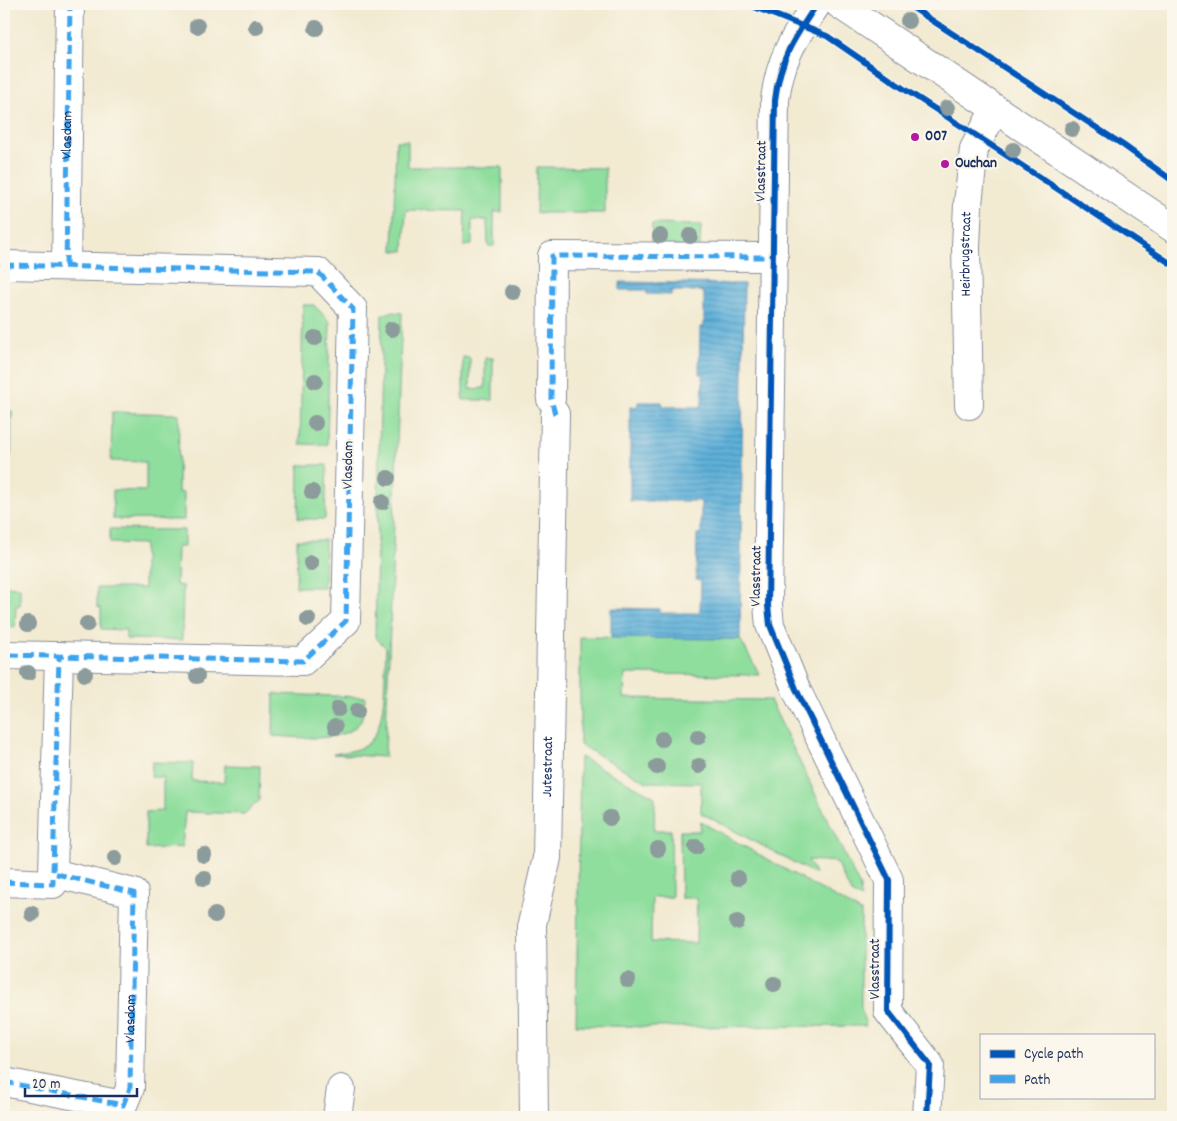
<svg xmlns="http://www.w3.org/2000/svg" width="1177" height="1121" font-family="Dekko,sans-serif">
<defs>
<pattern id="water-rules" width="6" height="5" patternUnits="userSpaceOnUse" patternTransform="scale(1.25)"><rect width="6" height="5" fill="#5eb0d9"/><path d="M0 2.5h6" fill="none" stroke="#4d90b3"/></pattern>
</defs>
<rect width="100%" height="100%" fill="#fbf7ec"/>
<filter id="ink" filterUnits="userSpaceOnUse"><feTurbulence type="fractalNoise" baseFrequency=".02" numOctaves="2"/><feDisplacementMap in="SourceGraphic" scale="10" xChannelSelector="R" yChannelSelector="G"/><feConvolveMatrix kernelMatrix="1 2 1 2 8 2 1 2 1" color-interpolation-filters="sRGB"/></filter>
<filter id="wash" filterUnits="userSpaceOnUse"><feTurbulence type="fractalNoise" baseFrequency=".0096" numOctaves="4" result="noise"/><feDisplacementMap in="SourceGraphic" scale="20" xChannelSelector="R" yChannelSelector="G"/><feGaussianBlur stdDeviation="1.12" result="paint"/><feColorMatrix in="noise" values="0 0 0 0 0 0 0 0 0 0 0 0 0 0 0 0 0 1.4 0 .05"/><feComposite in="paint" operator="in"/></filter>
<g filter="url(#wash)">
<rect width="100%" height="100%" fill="#f2ead1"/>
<!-- green -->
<path fill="#8fde9d" stroke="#55867e" d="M396,141h12v26h94v45h-8v34h-6l-1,-26h-15v25l-8,1 1,-35 -59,-1 -2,41h-11z
M537,167l68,1v45h-69z
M652,224l49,1 -1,22 -48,-1z
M303,305h11l16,17 -3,123 -27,-1z
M391,312l11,1 -17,444 -52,-3c11,-2 23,-3 33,-9 22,-14 18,-74 20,-97l-11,-11 7,-322z
M463,357l7,1v31l15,-1v-30h8v42h-30z
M4,411h8l-1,44h-7z
M112,412l67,2 -1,78 6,1v27l-71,-1v-29l33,1v-29l-35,-1z
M299,465h28l-2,54h-27z
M110,529l74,1v17h-7l-1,38 7,1 -1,54 -56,-1v-9l-25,-1v-21l-4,-1v-19h47v-44l-34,-1z
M297,540h28l-1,47h-28z
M4,586l16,1v18l-4,1 -1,21h-11z
M580,637l160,2 20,36 -135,-1 -1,24 146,2 90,187 1,12 -10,-6 -15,-31 -28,-2 7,14 -114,-61v-30l-54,-1 -67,-37z
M274,694l91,3c-1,8 -1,20 -6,26 -16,21 -62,14 -86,13z
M580,757l75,40 -1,33h17l1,67h-20l-1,45 45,1 1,-45h-16l-1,-67h20l1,-9 160,90v97l5,17 -219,1 -71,-2z
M152,762l41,1 -1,18 32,1 1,-17 35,1 -1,35 -15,13 -59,-2 -3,35 -36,2v-37l17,-1v-34h-12z"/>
<!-- water -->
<path fill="url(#water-rules)" stroke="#3c709c" d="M620,282l124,2 -4,355 -129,-1v-30l49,1v4h37l3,-3 1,-29 -5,-1 1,-46h4v-33h-71v-94l8,-1v-4h24l1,4 36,1 3,-2 1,-31h-4l1,-47h4v-34l-4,-2h-29v4l-24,-1 -1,-4h-26z"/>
</g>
<g filter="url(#ink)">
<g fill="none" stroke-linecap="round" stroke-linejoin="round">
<!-- minor casing -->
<g stroke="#868c98" stroke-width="30">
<g id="minor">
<path d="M817,4c-23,34 -37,54 -42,96l-7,506 2,19 26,64 93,191 -1,131 42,54 -3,52"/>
<path d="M4,265l314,7 35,37 -7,312 -43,40 -299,-6"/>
<path id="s1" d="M66,266l4,-262"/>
<path d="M551,399l1,-143 222,1"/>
<path id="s2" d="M969,405l-3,-159 2,-42 6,-55 21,-40"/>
<path d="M4,882l49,2v-11"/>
<path d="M4,1082l119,23 7,-17 4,-195 -81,-20 6,-217"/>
<path d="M337,1117l4,-28"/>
<path id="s3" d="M534,1117l-2,-193 15,-66 8,-444"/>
</g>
</g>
<!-- tertiary casing -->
<g stroke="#868c98" stroke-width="30">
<path id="tertiary" d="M839,4l334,224"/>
</g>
<!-- minor -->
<use href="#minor" stroke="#fff" stroke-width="28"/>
<!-- tertiary -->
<use href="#tertiary" stroke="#fff" stroke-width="28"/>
<!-- quiet -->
<g stroke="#3da3ed" stroke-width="5" stroke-dasharray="10 5" stroke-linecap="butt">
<path d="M4,265l314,7 35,37 -7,312 -43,40 -299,-6"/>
<path d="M66,266l4,-262"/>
<path d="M555,414l-4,-15 1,-143 222,1"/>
<path d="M4,882l49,2v-11"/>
<path id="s4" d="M4,1082l119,23 7,-17 4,-195 -81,-20 6,-217"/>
</g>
<!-- cycleway casing -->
<g stroke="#fbf7ec" stroke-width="9">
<path id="cycleway" d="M747,4l80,32 77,53 76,49 193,127
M817,4c-23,34 -37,54 -42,96l-7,506 2,19 26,64 93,191 -1,131 42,54 -3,52
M907,4l216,141 50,36"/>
</g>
<!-- cycleway -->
<use href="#cycleway" stroke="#0057b8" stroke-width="6"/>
</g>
<!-- trees -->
<g fill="#8c9b9b">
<circle cx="908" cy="21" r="8"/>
<circle cx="197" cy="26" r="8"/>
<circle cx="256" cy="27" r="8"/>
<circle cx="316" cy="28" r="8"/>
<circle cx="947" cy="108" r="8"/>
<circle cx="1072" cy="129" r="8"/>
<circle cx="1013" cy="150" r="8"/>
<circle cx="660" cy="236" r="8"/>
<circle cx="690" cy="236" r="8"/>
<circle cx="512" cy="292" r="8"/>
<circle cx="392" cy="329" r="8"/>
<circle cx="315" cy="338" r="8"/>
<circle cx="315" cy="381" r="8"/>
<circle cx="315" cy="423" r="8"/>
<circle cx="388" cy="478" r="8"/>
<circle cx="312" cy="492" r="8"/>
<circle cx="382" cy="502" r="8"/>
<circle cx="311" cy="563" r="8"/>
<circle cx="308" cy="619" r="8"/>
<circle cx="28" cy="624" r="8"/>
<circle cx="87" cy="624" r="8"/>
<circle cx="28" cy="673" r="8"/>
<circle cx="85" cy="674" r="8"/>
<circle cx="197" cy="676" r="8"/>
<circle cx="338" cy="709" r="8"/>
<circle cx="357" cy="711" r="8"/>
<circle cx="335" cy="727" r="8"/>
<circle cx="698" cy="737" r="8"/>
<circle cx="662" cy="739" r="8"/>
<circle cx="699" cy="766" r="8"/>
<circle cx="657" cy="767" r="8"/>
<circle cx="610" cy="818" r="8"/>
<circle cx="696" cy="847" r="8"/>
<circle cx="658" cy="849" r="8"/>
<circle cx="204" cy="855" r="8"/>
<circle cx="115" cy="858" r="8"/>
<circle cx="204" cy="878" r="8"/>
<circle cx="738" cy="878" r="8"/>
<circle cx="32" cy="914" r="8"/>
<circle cx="215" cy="915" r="8"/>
<circle cx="737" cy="922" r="8"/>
<circle cx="628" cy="980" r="8"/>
<circle cx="774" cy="984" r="8"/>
</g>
</g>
<!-- markers -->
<g fill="#b5179e" stroke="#fbf7ec" stroke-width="2">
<circle cx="915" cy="137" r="5"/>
<circle cx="945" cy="164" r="5"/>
</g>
<g text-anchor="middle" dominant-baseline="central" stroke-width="4.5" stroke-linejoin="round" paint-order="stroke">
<!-- street labels -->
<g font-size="15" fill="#1b2f5e" stroke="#fbf7ec">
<text stroke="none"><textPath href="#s1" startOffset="131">Vlasdam</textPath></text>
<text transform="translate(762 171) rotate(-89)">Vlasstraat</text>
<text stroke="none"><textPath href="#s2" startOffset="151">Heirbrugstraat</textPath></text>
<text transform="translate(349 465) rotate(-89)">Vlasdam</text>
<text transform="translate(757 576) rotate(-89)">Vlasstraat</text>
<text stroke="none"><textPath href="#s3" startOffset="352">Jutestraat</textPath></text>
<text transform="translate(876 969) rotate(-90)">Vlasstraat</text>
<text stroke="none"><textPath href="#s4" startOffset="209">Vlasdam</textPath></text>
</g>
<!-- poi labels -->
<g font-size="15" font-weight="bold" fill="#1b2f5e" stroke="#fbf7ec" text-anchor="start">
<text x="925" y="137">007</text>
<text x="955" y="164">Ouchan</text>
</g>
</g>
<!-- margin -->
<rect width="1177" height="1121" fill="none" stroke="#fbf7ec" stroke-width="20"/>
<!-- legend -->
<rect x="980" y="1034" width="175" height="65" fill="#fbf7ec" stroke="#a1a7b3"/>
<rect x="990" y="1050" width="25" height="8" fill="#0057b8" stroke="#a1a7b3"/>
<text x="1024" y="1058" font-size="15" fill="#1b2f5e">Cycle path</text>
<rect x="990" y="1075" width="25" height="8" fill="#3da3ed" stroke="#a1a7b3"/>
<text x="1024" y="1084" font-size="15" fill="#1b2f5e">Path</text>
<!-- scale -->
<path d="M25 1088v8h112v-8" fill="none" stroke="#1b2f5e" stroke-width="2.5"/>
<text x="32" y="1088" font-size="15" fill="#1b2f5e" stroke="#fbf7ec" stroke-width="4" paint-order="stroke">20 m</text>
</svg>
